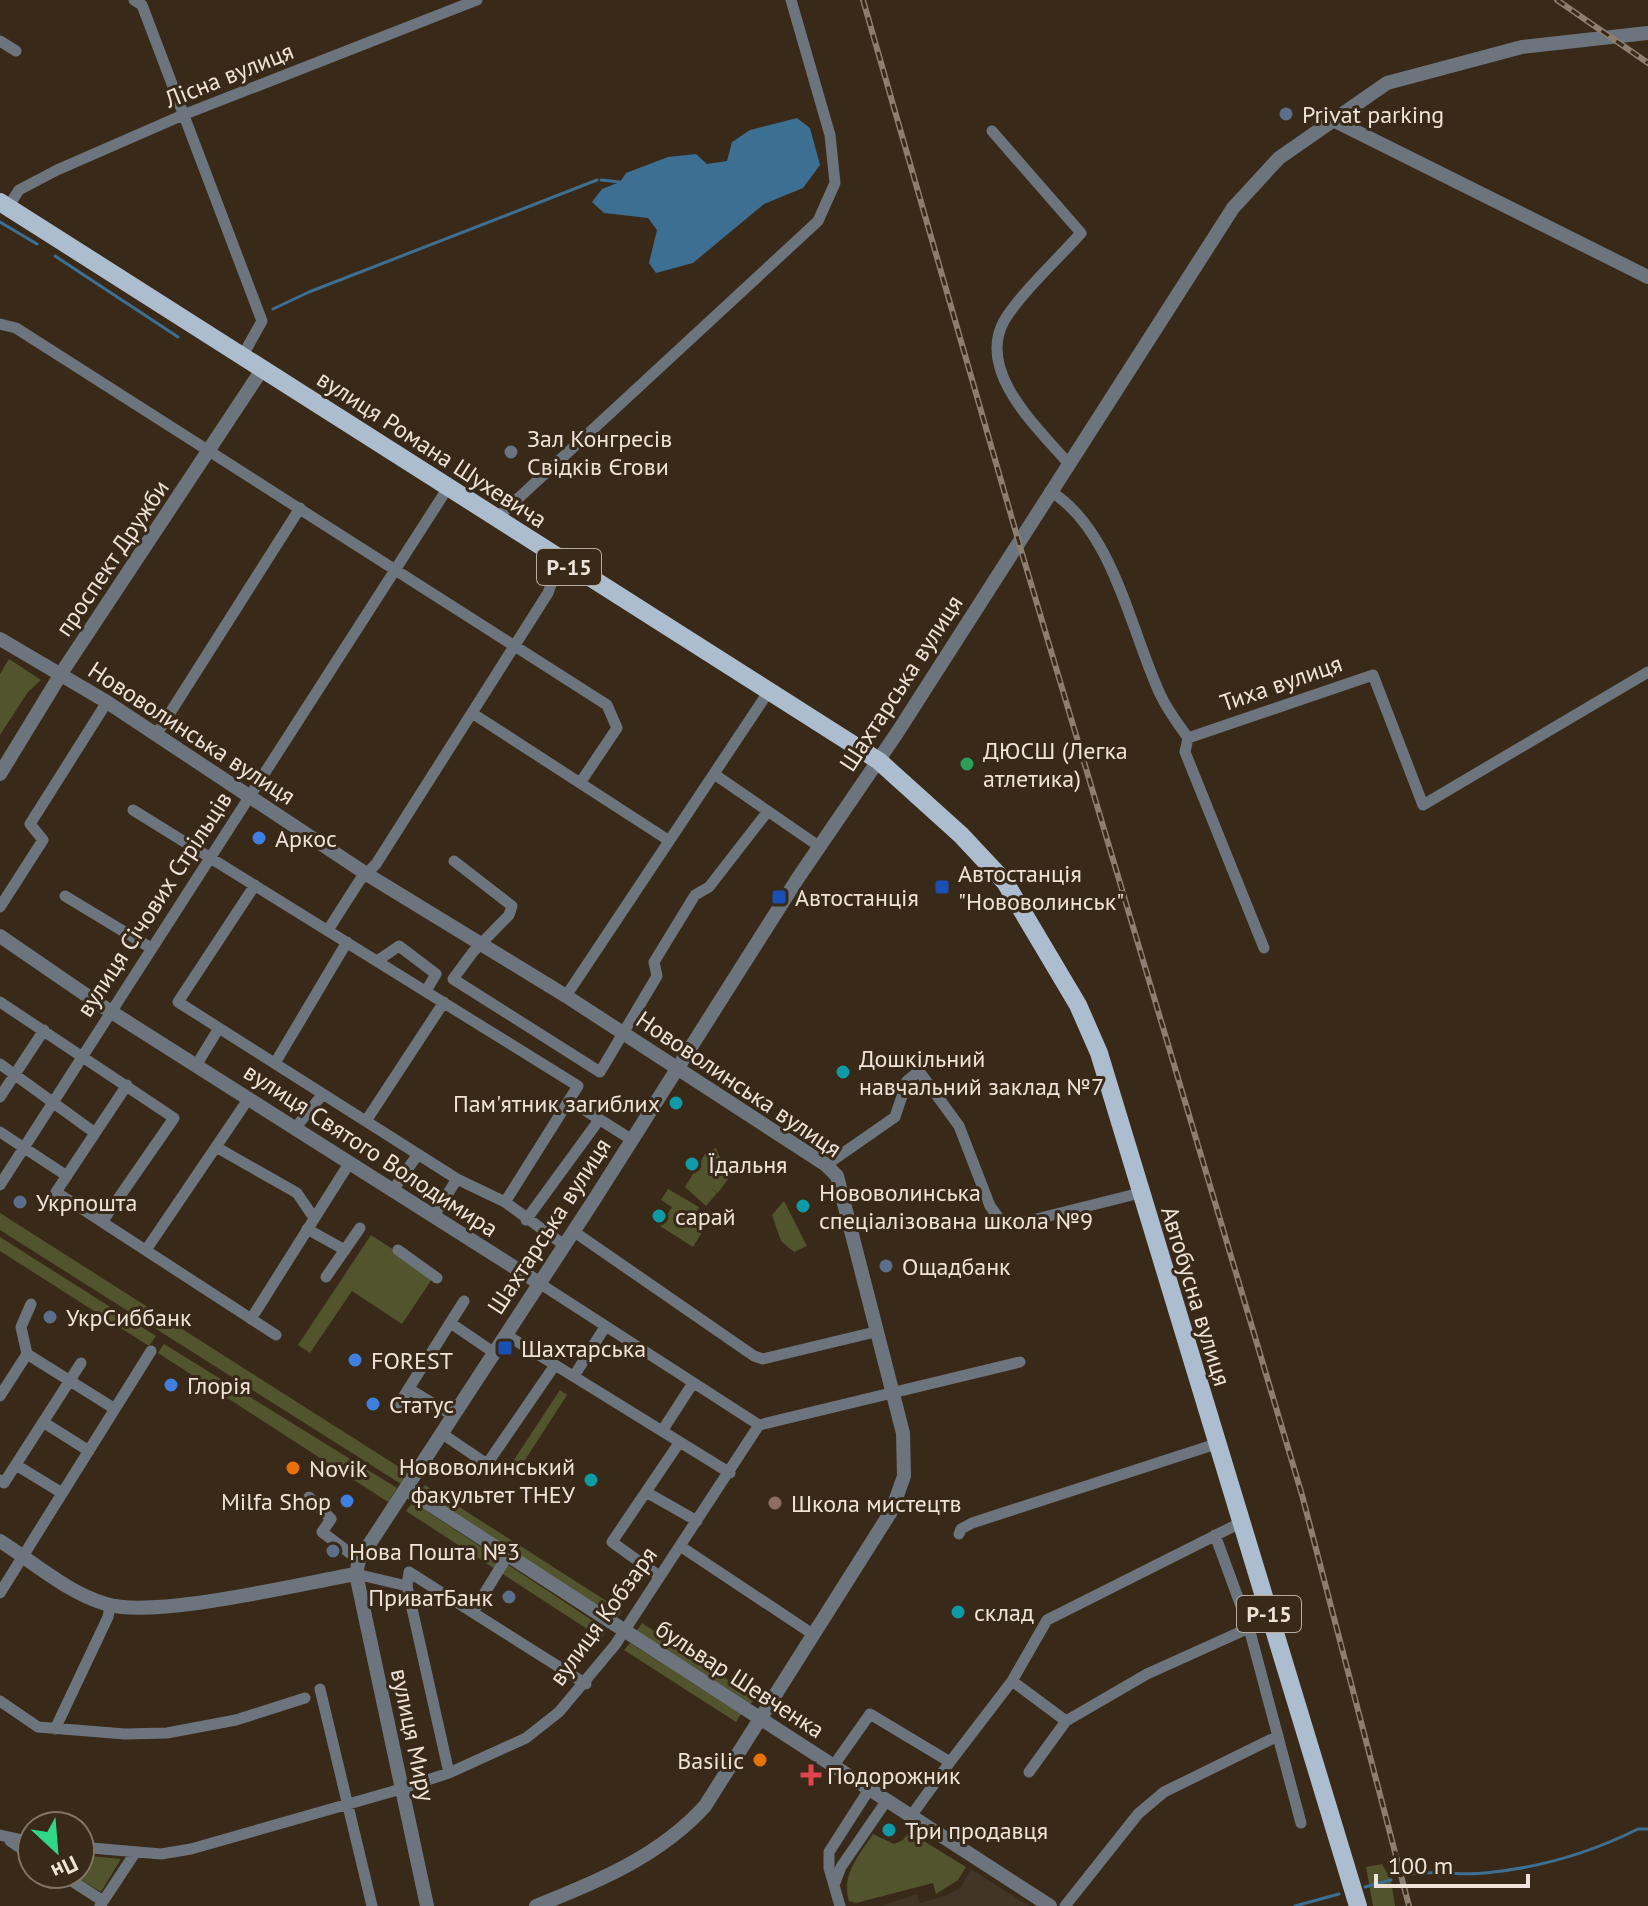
<svg xmlns="http://www.w3.org/2000/svg" width="1648" height="1906" font-family="'PT Sans',sans-serif">
<rect width="100%" height="100%" fill="#392918"/>
<!-- commercial -->
<path fill="#423528" d="M971,1869l58,37h-148l36,-12 3,9 25,-7 15,-8z"/>
<!-- green -->
<path fill="#51542c" d="M9,659l32,21 -13,12 -28,43v-61z
M716,1148l12,31 -10,14 -9,-6 8,6 -11,13 -21,-19 20,-33z
M668,1189l31,18 -2,5 12,9 -16,26 -33,-21 12,-19 -11,-7z
M784,1201l23,45 -13,6 -13,-11 -9,-26z
M0,1213l407,259 -6,12 -401,-254z
M371,1235l63,41 -32,48 -50,-33 -42,62 -12,-8z
M0,1237l156,99 -7,10 -149,-95z
M164,1344l233,144 -9,14 -230,-149z
M560,1390l7,5 -51,79 -8,-5z
M425,1485l197,126 -7,9 -196,-126z
M413,1502l194,128 -6,8 -195,-127z
M642,1623l113,75 -7,10 -112,-76z
M630,1643l111,71 -5,8 -112,-72z
M909,1832l57,35 -8,13 -22,14 -3,-11 -77,20 -7,-2c-8,-26 10,-46 24,-67l21,10 9,-4z
M80,1855l41,4 -20,33 -30,-18h9z
M1382,1864l9,16 4,26h-22l-7,-39z"/>
<!-- water -->
<path fill="#3d6f92" d="M797,118l13,10 10,37 -17,23 -39,16 -71,59 -37,10 -7,-10 8,-33 -9,-12 -44,-5 -12,-11 10,-13 18,-7 6,-9 42,-16 28,-3 11,10 20,-3 5,-19 18,-12z"/>
<g fill="none" stroke-linecap="round" stroke-linejoin="round">
<!-- stream -->
<path stroke="#3d6f92" stroke-width="3" d="M601,180l19,2
M0,222l37,22
M55,256l123,81
M273,309l36,-17 288,-112
M1411,1874c25,-4 49,2 74,-1 53,-5 105,-20 153,-44h10
M1365,1887l26,-7
M1295,1906l44,-12"/>
<!-- minor -->
<path stroke="#6c757d" stroke-width="11" d="M134,0l8,5 120,316 -19,34
M0,41l16,10
M992,131l89,102c-22,25 -61,61 -77,88 -28,51 34,107 64,142
M8,207l11,-17 38,-20 126,-55 294,-115
M0,324l16,4 591,377 10,23 -37,55
M1050,491c64,39 81,142 111,205 7,15 18,29 27,42l185,-63 50,130 225,-133
M497,518l321,-297 17,-38 -5,-48 -39,-135
M472,713l196,127
M156,735l144,-227
M1188,738l-3,14 79,196
M714,774l106,73
M133,810l445,276 -73,116
M454,861l58,45 -3,9 -36,37 -20,27 147,93 57,-96 -3,-14 41,-67 14,-8 59,-76
M255,885l-77,117 279,177 48,23 59,43
M65,896l86,52
M0,907l43,-67 -13,-16 77,-122
M328,930l32,-50 16,-16 172,-271 11,-32
M377,961l22,-15 37,28 -10,17
M566,996l203,-305
M0,1002l174,116 -72,104
M275,1063l72,-121
M0,1064l95,69
M197,1064l22,-36
M127,1085l-71,107 220,143
M0,1097l44,-67
M569,1100l63,40
M366,1121l78,-119
M296,1127l27,-33
M0,1132l67,44
M216,1147l81,46 17,25
M826,1165l69,-48 12,-36 12,-10 40,55 31,80 11,15 16,3 123,-31
M0,1185l449,-699
M393,1190l25,-36
M433,1217l24,-38
M526,1220l73,-100
M307,1229l38,21
M573,1231l181,125 9,3 112,-27
M146,1250l103,-152
M398,1250l39,28
M326,1277l34,-49
M539,1283l220,142
M251,1319l99,-157
M452,1324l41,28
M505,1334l225,139
M27,1354l88,55
M574,1376l31,-49
M409,1389l43,26
M0,1396l27,-42 -6,-27 10,-23
M397,1407l67,-106
M43,1422l46,29
M662,1431l31,-48
M441,1433l43,29 5,-1 66,-96
M16,1465l46,28
M0,1480l4,3 77,-120
M646,1492l51,29
M309,1497l22,22 -9,13 37,28
M959,1534l2,-5 11,-6 244,-79
M1215,1535l34,93 52,195
M680,1546l131,87
M356,1574l51,12
M659,1576l-47,-34 67,-99
M0,1593l151,-242
M473,1612l35,-57
M1012,1681l54,40
M320,1689l52,217
M0,1701l38,26 87,7 42,-1 69,-13 69,-22
M55,1729l53,-112 2,-11
M834,1765l36,-51 80,48 62,-81 35,-61 193,-97
M1029,1772l37,-51 81,-47 102,-46
M449,1773l-42,-187 2,-14 177,112
M911,1816l39,-54
M0,1835l32,7
M10,1841l22,15
M80,1847l81,7 30,-5 203,-58 55,-18 77,-35 33,-26 56,-67 144,-220 261,-63
M61,1874l42,27
M834,1885l7,-18 46,-67
M100,1906l35,-53
M840,1906l-11,-38v-16l41,-64
M1065,1906l73,-92 26,-22 114,-56"/>
<!-- tertiary -->
<path stroke="#6c757d" stroke-width="14" d="M1331,119l317,158
M0,639l107,63 261,173 198,121 260,169 11,11 66,257 1,43 -12,34 -187,296c-45,50 -108,76 -169,100
M0,774l64,-105 199,-301
M0,936l102,70 437,277
M406,1489l644,417
M0,1541c33,21 68,52 106,63 49,15 193,-20 250,-30
M427,1906l-71,-332 3,-14 235,-360 204,-322 99,-145 336,-525 46,-50 108,-75 135,-36 126,-14"/>
<!-- primary -->
<path stroke="#abbdce" stroke-width="18" d="M0,202l879,559 82,74 44,47 73,123 21,48 259,853"/>
<!-- rail casing -->
<g stroke="#8c7e70" stroke-width="6">
<path id="rail" d="M863,0l158,550 281,945 107,411
M1557,0l91,63"/>
</g>
<!-- rail -->
<use href="#rail" stroke="#392918" stroke-width="3" stroke-dasharray="9" stroke-linecap="butt"/>
</g>
<!-- markers -->
<g fill="#5c6f8a" stroke="#392918" stroke-width="3">
<circle cx="1286" cy="114" r="8"/>
<circle cx="20" cy="1202" r="8"/>
<circle cx="886" cy="1266" r="8"/>
<circle cx="50" cy="1317" r="8"/>
<circle cx="333" cy="1551" r="8"/>
<circle cx="509" cy="1597" r="8"/>
</g>
<circle fill="#6b7280" stroke="#392918" stroke-width="3" cx="511" cy="452" r="8"/>
<circle fill="#2e9e5b" stroke="#392918" stroke-width="3" cx="967" cy="764" r="8"/>
<g fill="#3f7fe0" stroke="#392918" stroke-width="3">
<circle cx="259" cy="838" r="8"/>
<circle cx="355" cy="1360" r="8"/>
<circle cx="171" cy="1385" r="8"/>
<circle cx="373" cy="1404" r="8"/>
<circle cx="347" cy="1501" r="8"/>
</g>
<g fill="#1a4fb4" stroke="#392918" stroke-width="3">
<rect x="934" y="879" width="16" height="16" rx="4"/>
<rect x="771" y="889" width="16" height="16" rx="4"/>
<rect x="497" y="1340" width="16" height="16" rx="4"/>
</g>
<g fill="#0f9aa8" stroke="#392918" stroke-width="3">
<circle cx="843" cy="1072" r="8"/>
<circle cx="676" cy="1103" r="8"/>
<circle cx="692" cy="1164" r="8"/>
<circle cx="803" cy="1206" r="8"/>
<circle cx="659" cy="1216" r="8"/>
<circle cx="591" cy="1480" r="8"/>
<circle cx="958" cy="1612" r="8"/>
<circle cx="889" cy="1830" r="8"/>
</g>
<g fill="#e8710a" stroke="#392918" stroke-width="3">
<circle cx="293" cy="1468" r="8"/>
<circle cx="760" cy="1760" r="8"/>
</g>
<circle fill="#8d6e63" stroke="#392918" stroke-width="3" cx="775" cy="1503" r="8"/>
<path fill="#e0444e" stroke="#392918" stroke-width="3" d="M807 1763h8v8h8v8h-8v8h-8v-8h-8v-8h8z"/>
<g text-anchor="middle" dominant-baseline="central" stroke-width="6" stroke-linejoin="round" paint-order="stroke">
<!-- shield labels -->
<g fill="#392918" stroke="#b8ab9f" stroke-width="2">
<rect x="537" y="549" width="64" height="36" rx="6"/>
<rect x="1237" y="1596" width="64" height="36" rx="6"/>
</g>
<g font-size="22" font-weight="bold" fill="#eee3d9">
<text x="569" y="567">Р-15</text>
<text x="1269" y="1614">Р-15</text>
</g>
<!-- street labels -->
<g font-size="24" fill="#eee3d9" stroke="#392918">
<text transform="translate(229 75) rotate(-22)">Лісна вулиця</text>
<text transform="translate(432 449) rotate(33)">вулиця Романа Шухевича</text>
<text transform="translate(112 558) rotate(-56)">проспект Дружби</text>
<text transform="translate(901 683) rotate(-57)">Шахтарська вулиця</text>
<text transform="translate(1281 683) rotate(-19)">Тиха вулиця</text>
<text transform="translate(192 733) rotate(33)">Нововолинська вулиця</text>
<text transform="translate(154 904) rotate(-57)">вулиця Січових Стрільців</text>
<text transform="translate(739 1084) rotate(34)">Нововолинська вулиця</text>
<text transform="translate(371 1150) rotate(33)">вулиця Святого Володимира</text>
<text transform="translate(549 1226) rotate(-57)">Шахтарська вулиця</text>
<text transform="translate(1196 1296) rotate(73)">Автобусна вулиця</text>
<text transform="translate(603 1616) rotate(-54)">вулиця Кобзаря</text>
<text transform="translate(740 1679) rotate(33)">бульвар Шевченка</text>
<text transform="translate(413 1735) rotate(78)">вулиця Миру</text>
</g>
<!-- poi labels -->
<g font-size="24" fill="#eee3d9" stroke="#392918" text-anchor="start">
<text x="1302" y="114">Privat parking</text>
<text x="527" y="438">Зал Конгресів<tspan x="527" dy="28">Свідків Єгови</tspan></text>
<text x="983" y="750">ДЮСШ (Легка<tspan x="983" dy="28">атлетика)</tspan></text>
<text x="275" y="838">Аркос</text>
<text x="958" y="873">Автостанція<tspan x="958" dy="28">"Нововолинськ"</tspan></text>
<text x="795" y="897">Автостанція</text>
<text x="859" y="1058">Дошкільний<tspan x="859" dy="28">навчальний заклад №7</tspan></text>
<text x="660" y="1103" text-anchor="end">Пам'ятник загиблих</text>
<text x="708" y="1164">Їдальня</text>
<text x="819" y="1192">Нововолинська<tspan x="819" dy="28">спеціалізована школа №9</tspan></text>
<text x="36" y="1202">Укрпошта</text>
<text x="675" y="1216">сарай</text>
<text x="902" y="1266">Ощадбанк</text>
<text x="66" y="1317">УкрСиббанк</text>
<text x="521" y="1348">Шахтарська</text>
<text x="371" y="1360">FOREST</text>
<text x="187" y="1385">Глорія</text>
<text x="389" y="1404">Статус</text>
<text x="575" y="1466" text-anchor="end">Нововолинський<tspan x="575" dy="28">факультет ТНЕУ</tspan></text>
<text x="309" y="1468">Novik</text>
<text x="331" y="1501" text-anchor="end">Milfa Shop</text>
<text x="791" y="1503">Школа мистецтв</text>
<text x="349" y="1551">Нова Пошта №3</text>
<text x="493" y="1597" text-anchor="end">ПриватБанк</text>
<text x="974" y="1612">склад</text>
<text x="744" y="1760" text-anchor="end">Basilic</text>
<text x="827" y="1775">Подорожник</text>
<text x="905" y="1830">Три продавця</text>
</g>
</g>
<!-- north arrow -->
<g transform="translate(56 1850) rotate(154)"><circle r="38" fill="#392918" stroke="#817365" stroke-width="2"/>
<path d="M0-6L14 30L0 20L-14 30Z" fill="#30d883"/>
<text y="-12" font-size="22" font-weight="bold" text-anchor="middle" fill="#eee3d9">Пн</text>
</g>
<!-- scale -->
<path d="M1376 1874v12h152v-12" fill="none" stroke="#eee3d9" stroke-width="4"/>
<text x="1388" y="1874" font-size="24" fill="#eee3d9" stroke="#392918" stroke-width="6" paint-order="stroke">100 m</text>
</svg>
